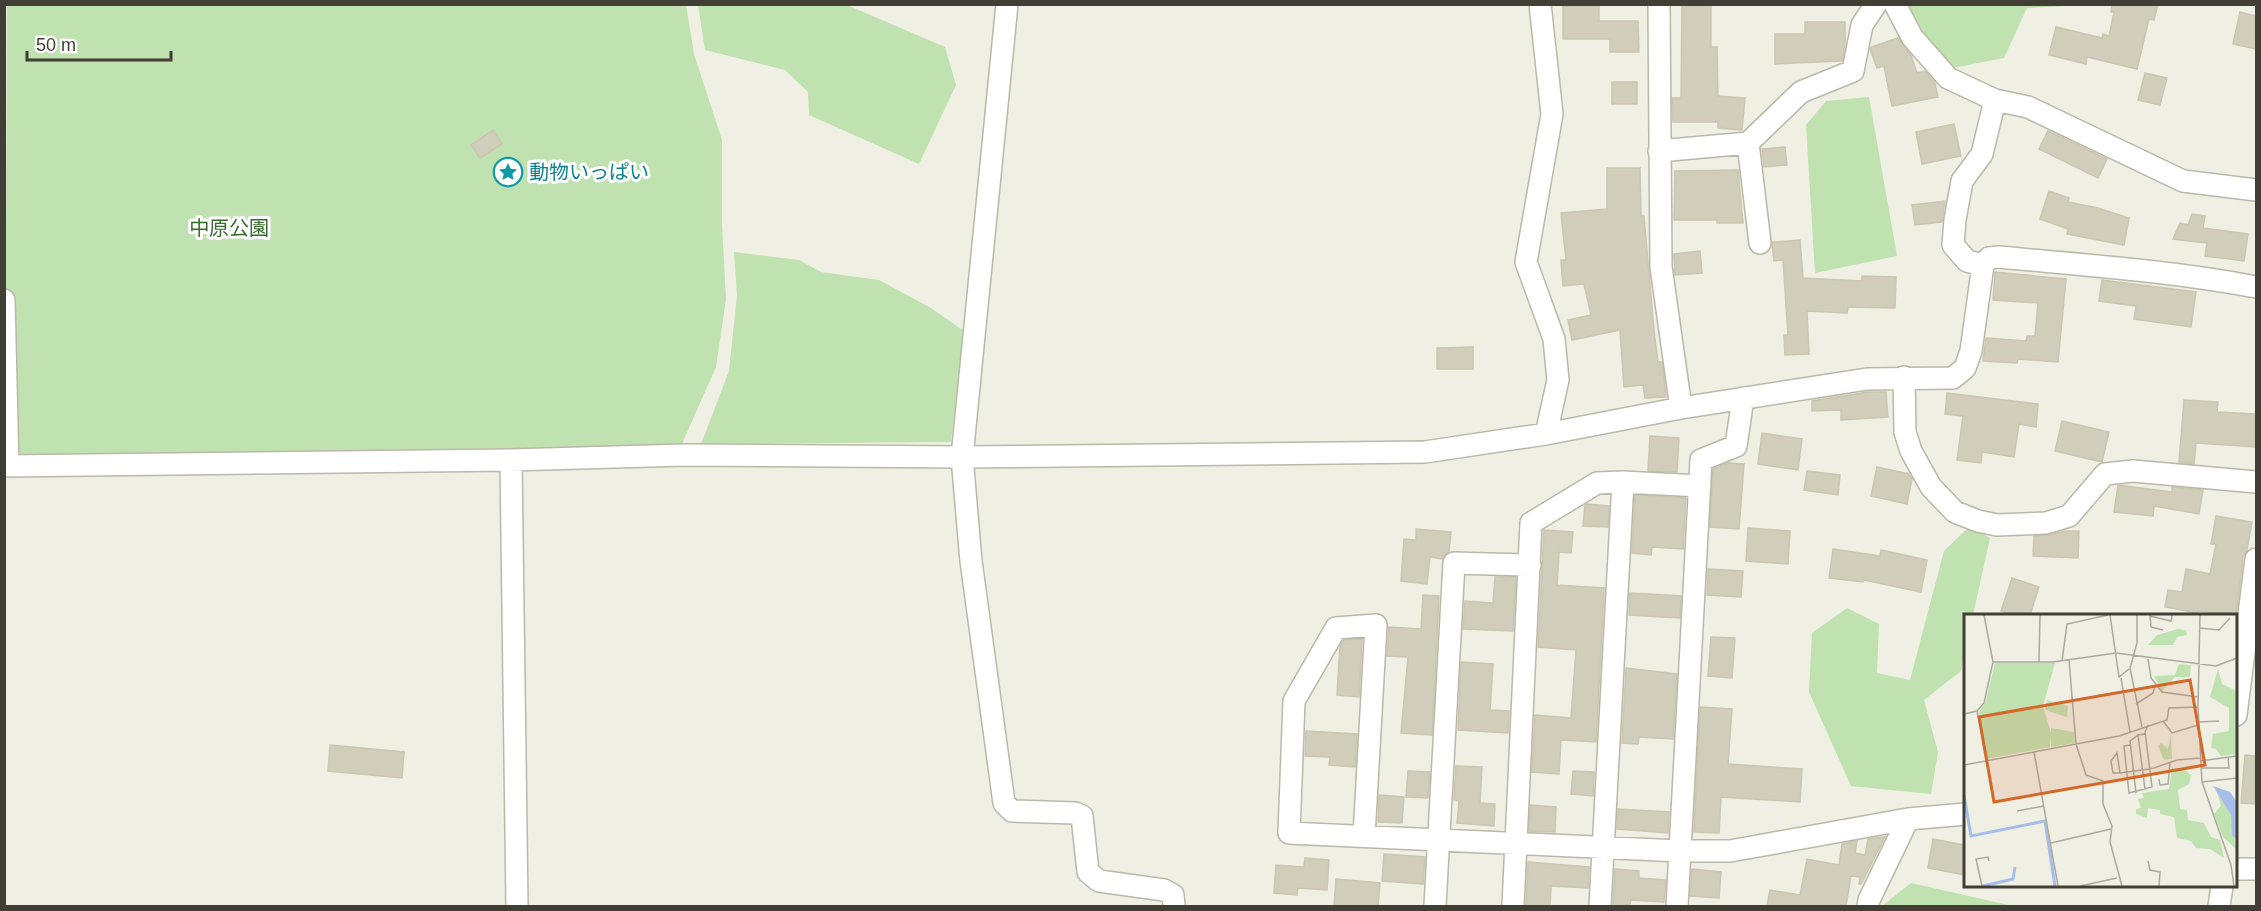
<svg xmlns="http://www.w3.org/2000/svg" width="2261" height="911" font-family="Helvetica,'Noto Sans JP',sans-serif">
<rect width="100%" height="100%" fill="#f0efe4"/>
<!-- green -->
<path fill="#c0e1b0" d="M7,5h679l8,49 28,86v85l4,74 -10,68 -35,79 -676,9z
M698,5h149l98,42 11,38 -37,79 -110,-49 -1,-23 -23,-22 -80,-20z
M1909,5h174l-56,3 -23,50 -52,10 -30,-37z
M1869,97l28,159 -82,17 -9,-148 20,-24z
M734,252l65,8 22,12 58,8 52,28 33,23 -13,111 -250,2 28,-73 8,-76z
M1970,526l20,12 -17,77 -7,1 -1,34 -4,21 -37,29 14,52 -7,42 -80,-8 -42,-94 3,-59 35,-25 32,16 -2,49 33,7 34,-129z
M1911,883l102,23h-131z"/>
<!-- building -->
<path fill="#d0cdbb" stroke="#cac6af" stroke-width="1.5" d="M1682,4h29v43h6l1,49 27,2 -3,32 -24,-2v-6h-45l-1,-24h9z
M2112,4h46l-4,16 -5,-1 -12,50 -50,-12 -1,7 -37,-9 7,-28 46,11 1,-4 6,2 5,-24h-3z
M1563,6h36v15h39l1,31h-29v-13h-47z
M2240,12l16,4v33l-23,-5z
M1805,22h40v24l-3,15 -67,3v-30h30z
M1898,38l13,17 6,18 8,-2 10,12 3,14 -46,9 -8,-40 -7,2 -7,-19 1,-2z
M2145,73l22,5 -7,27 -22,-5z
M1612,82h25v22h-25z
M1954,124l7,32 -39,8 -6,-32z
M493,130l9,14 -22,14 -9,-13z
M2048,131l59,28 -9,19 -59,-29z
M1785,147l2,18 -23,2 -2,-18z
M1607,168h33l1,48h3l10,115 4,31h4l4,35 -21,1 -2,-13 -19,2 -4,-57 -48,10 -4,-20 23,-5 -7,-31 -21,2 -2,-26h5l-5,-47 46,-4z
M1738,170l5,53h-26v-3h-43l1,-49z
M2049,191l20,7 -1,4 30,6 31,10 -5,27 -57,-11 1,-5 -28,-10z
M1945,201l-3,21 -27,3 -3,-20z
M2192,214l13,2 -2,12 45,6 -4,27 -39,-5 2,-13 -34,-4 7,-16 8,2z
M1800,240l3,38 59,3v-5l34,1 -1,31 -47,-1 -1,6 -40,-2 2,43 -24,1 -1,-20h4l-5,-75 -9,1 -2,-16 1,-3z
M1700,251l2,22 -27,2 -1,-21z
M1995,272l71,7 -8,83 -40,-3 -1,4 -34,-2 3,-23 40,3 1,-5h8l3,-33 -45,-3z
M2102,280l94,12 -5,35 -57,-8 2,-13 -37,-5z
M1473,347v22h-36v-21z
M1868,392h18l2,25 -47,3v-10l-29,1v-10z
M1947,393l91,11 -2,23 -17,-3 -5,33 -32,-5 -1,11 -24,-3 6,-44 -18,-2z
M2184,400l34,2 -1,10 39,2v33l-60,-4 -2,21 -15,-2z
M2062,421l47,11 -7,30 -47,-11z
M1762,433l40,6 -4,31 -40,-6z
M1650,436l29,2 -2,34 -29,-1z
M1728,463l16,1 -5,65 -29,-2 3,-58z
M1877,467l32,7 3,5 -5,25 -36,-8z
M1807,471l33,4 -2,20 -34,-5z
M2118,485l54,7v-5l31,3 -4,24 -45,-8 -1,10 -39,-4z
M1635,495l51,3 -3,51 -31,-2 -1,8 -19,-2z
M1587,504l22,2 -1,21 -25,-1 2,-21z
M2216,516l36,6 -5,28 -4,7 -7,60 -1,-2 -37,-4 -1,2 -32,-6 3,-17 14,2 4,-23 24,5 6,-30h-5z
M1748,528l42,3 -2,33 -42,-3z
M1416,529l35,3 -2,19 -7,8 -12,-2 -3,27 -26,-3 3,-42 12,1z
M1544,530l29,2 -2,21 -12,-1 -2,33 47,3v3l-8,151 -35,-2 -2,34 -27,-2 3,-57 36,3 5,-68 -38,-3z
M2065,531h14l-1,27 -45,-2 1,-20 15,-1z
M1833,549l47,7 1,-6 46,10 -6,32 -57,-12 -1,2 -34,-4z
M1708,569l35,2 -2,26 -34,-2z
M1495,577h21l-3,54 -50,-2 2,-28 28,2z
M2012,578l27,9 -9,28h-16l-13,-4z
M1630,593l51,3 -1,22 -51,-3z
M1423,595l16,1 -7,139 -31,-2 7,-76 -21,-1 2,-29 32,2z
M1711,637l24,1 -3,40 -24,-2z
M1362,639l-3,58 -22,-2 3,-48 4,-7z
M1461,662l32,2 -3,46 19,1 -1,22 -50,-3z
M1626,668l51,6 -4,65 -34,-2 -1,7 -16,-1z
M1700,707l32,2 -4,55 74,5 -2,33 -79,-5 -2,36 -25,-1z
M1306,731l51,3 -2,33 -26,-2 1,-8 -25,-1z
M330,745l74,7 -2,26 -74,-7z
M2245,755l11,1v48l-15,-1z
M1456,766l26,1 -2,36 15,1 -1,22 -37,-3 2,-22 -5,-1z
M1408,771l22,1 -2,26 -22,-1z
M1573,771l21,1 -1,24 -22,-2z
M1379,795l25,2 -2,26 -24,-1z
M1530,805l26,2 -1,25 -26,-1z
M1618,809l51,3 -1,21 -51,-4z
M1885,837l-24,47h-2l1,-7 -9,-1 -5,30h-79l3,-16 30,5 7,-36 32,6 3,-21 15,-3 -2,12 10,2 3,-16z
M1933,839l32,6v30l-37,-7z
M1384,854l41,3 -2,27 -41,-3z
M1305,858l24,2 -2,30 -29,-2 -1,7 -23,-2 2,-28 28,2z
M1528,862l61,5 -1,21 -37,-2 -1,20h-24z
M1615,869l24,2v7l27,2 -2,22 -33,-2 -1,6h-17z
M1692,869l29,3 -2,26 -29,-2z
M1336,879l44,4 -2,23h-44z"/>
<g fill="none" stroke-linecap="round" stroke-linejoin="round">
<!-- minor casing -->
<g stroke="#bab8a8" stroke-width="24">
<path id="minor" d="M1007,4l-45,453 9,104 33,242 8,8 63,2 7,3 6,56 11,9 65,9 9,5 1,11
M1540,4l12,110 -26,148 28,77 4,41 -12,54
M1659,4l2,263 20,141
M1895,4l17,33 36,41 47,22 33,7 155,74 73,9
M1748,143l12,100
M1659,151l89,-8 53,-51 52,-21 9,-46 14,-21
M1983,265l-16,-4 -14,-16 2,-25 7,-39 20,-27 13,-54
M4,300l4,166
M1904,377l1,55 6,19 20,36 24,25 23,9 19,4 49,-2 23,-7 36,-42 28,-3 123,11
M511,460l6,446
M4,466l507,-6 173,-5 278,2 463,-5 121,-18 135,-26 186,-29 86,-1 12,-10 6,-17 12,-86 6,-7 10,-1c85,8 173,14 257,30
M2236,715l20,-156
M1364,836l12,-211 -40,3 -42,73 -5,132 391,18h50l178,-32 58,-5
M2236,869h20
M1435,906l19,-343 76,2
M1513,906l18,-383 66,-40 26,-1
M1600,906l23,-424 77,4
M1677,906l24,-446 35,-14 7,-48
M1868,906l1,-6 39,-81
M2219,906l3,-20"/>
</g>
<!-- minor -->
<use href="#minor" stroke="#fff" stroke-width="21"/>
</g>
<!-- icons -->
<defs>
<g id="sight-ring" transform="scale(1.5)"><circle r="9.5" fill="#fff" stroke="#0f9aa8" stroke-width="1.5"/><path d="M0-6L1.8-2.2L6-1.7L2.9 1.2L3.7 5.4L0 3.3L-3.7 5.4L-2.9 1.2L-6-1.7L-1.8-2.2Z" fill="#0f9aa8"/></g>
</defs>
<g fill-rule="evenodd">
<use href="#sight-ring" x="508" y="172"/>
</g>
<g text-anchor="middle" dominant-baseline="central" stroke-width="6" stroke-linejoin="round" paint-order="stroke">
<!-- culture labels -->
<g font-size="20" fill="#0d838f" stroke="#fff" text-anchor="start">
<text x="529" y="172">動物いっぱい</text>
</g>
<!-- park labels -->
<g font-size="20" fill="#386c2f" stroke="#fff">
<text x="229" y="228">中原公園</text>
</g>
</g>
<!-- overview -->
<g transform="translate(1964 614)">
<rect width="273" height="273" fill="#f0efe4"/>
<path d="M214,15l8,1 1,5 -10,2 -4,8h-25l9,-10zM31,49h60l-12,43 8,27 -1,14 -64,12 -7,-47 7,-11zM215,50l12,1 -1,12h-15l-13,14 -8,-15 21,-1zM254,55l4,15 15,7v63l-16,2 -5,-7 -5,-1 2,-14 16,-3v-23l-19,-11zM83,86l21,6 -1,11 -22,-7zM87,114l23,4 1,11 -24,4zM207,120l1,25 -8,1 -6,-14 3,-3 7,6zM208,154l11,1 8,6 -2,9 -11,6 2,19 7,1 1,10 16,3 7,14 9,3 4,18 -14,-9 -14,-1 -5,-7 -14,-3 -3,-21 -14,-3v-4l-12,-2 -1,10 -11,-4v-5l5,-1 -3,-9 6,-1 -2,-5 27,-4zM253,178l14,23 6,35 -14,-13 -9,-23 7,-8z" fill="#c0e1b0"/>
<path d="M249,172l17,6 7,10v37l-5,-4 -1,-20z" fill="#a6bee7"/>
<path fill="none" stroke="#a6bee7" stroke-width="3" d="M0,181l7,41 74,-15 10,65M19,272l30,-7 2,-12"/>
<path fill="none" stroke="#aaa99e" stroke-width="1.5" d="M146,1l9,62 10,-8M173,1v28l-7,25 12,59M186,1l1,12 12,3M236,1l-2,92 4,75 29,83 3,21M186,2l21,5 1,-6M235,14l20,2 11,-12M184,45l3,19 11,14 36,5M105,46l7,84 10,31 17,6v23l9,22 -2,16 12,44M98,47l5,-37 41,-9M29,48h60l63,-9 100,13 21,-8M75,48l1,-47M157,64l9,54M172,90l17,-11 2,-8M13,97l10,49M0,100l13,-3 7,-8 9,-41 -9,-47M199,107l9,12 26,-8M234,108l21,-1M167,131l-7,1 5,47 23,-6 -7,-55 3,-7M70,138l24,134M236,147l37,-5M0,151l155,-29 48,-16 2,-12 29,-1M237,154h28l-1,-11M156,159l-3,-20 -6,8 2,12h7l29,-4 5,-1 23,-8 23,-2M195,165l1,6 8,-1 2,-21M238,168l35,-4M181,175l-7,-54 7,-1M172,179l-6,-52 8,-6M53,197l27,-5M87,229l60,-14M184,247l2,9 10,2 -1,14M18,272l-6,-27 12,-2 1,4M116,272l37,-8"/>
<path fill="#d36829" fill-opacity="0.15" stroke="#d36829" stroke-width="3" d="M226,66l15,85 -211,37 -15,-85z"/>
<rect width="273" height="273" fill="none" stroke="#413f35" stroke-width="3"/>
</g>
<!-- border -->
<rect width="2261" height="911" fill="none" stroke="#413f35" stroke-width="12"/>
<!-- scale -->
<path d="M27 51v9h144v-9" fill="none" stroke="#413f35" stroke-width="3"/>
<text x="36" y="51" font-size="18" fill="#413f35" stroke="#ffffff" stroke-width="4.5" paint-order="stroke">50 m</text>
</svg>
